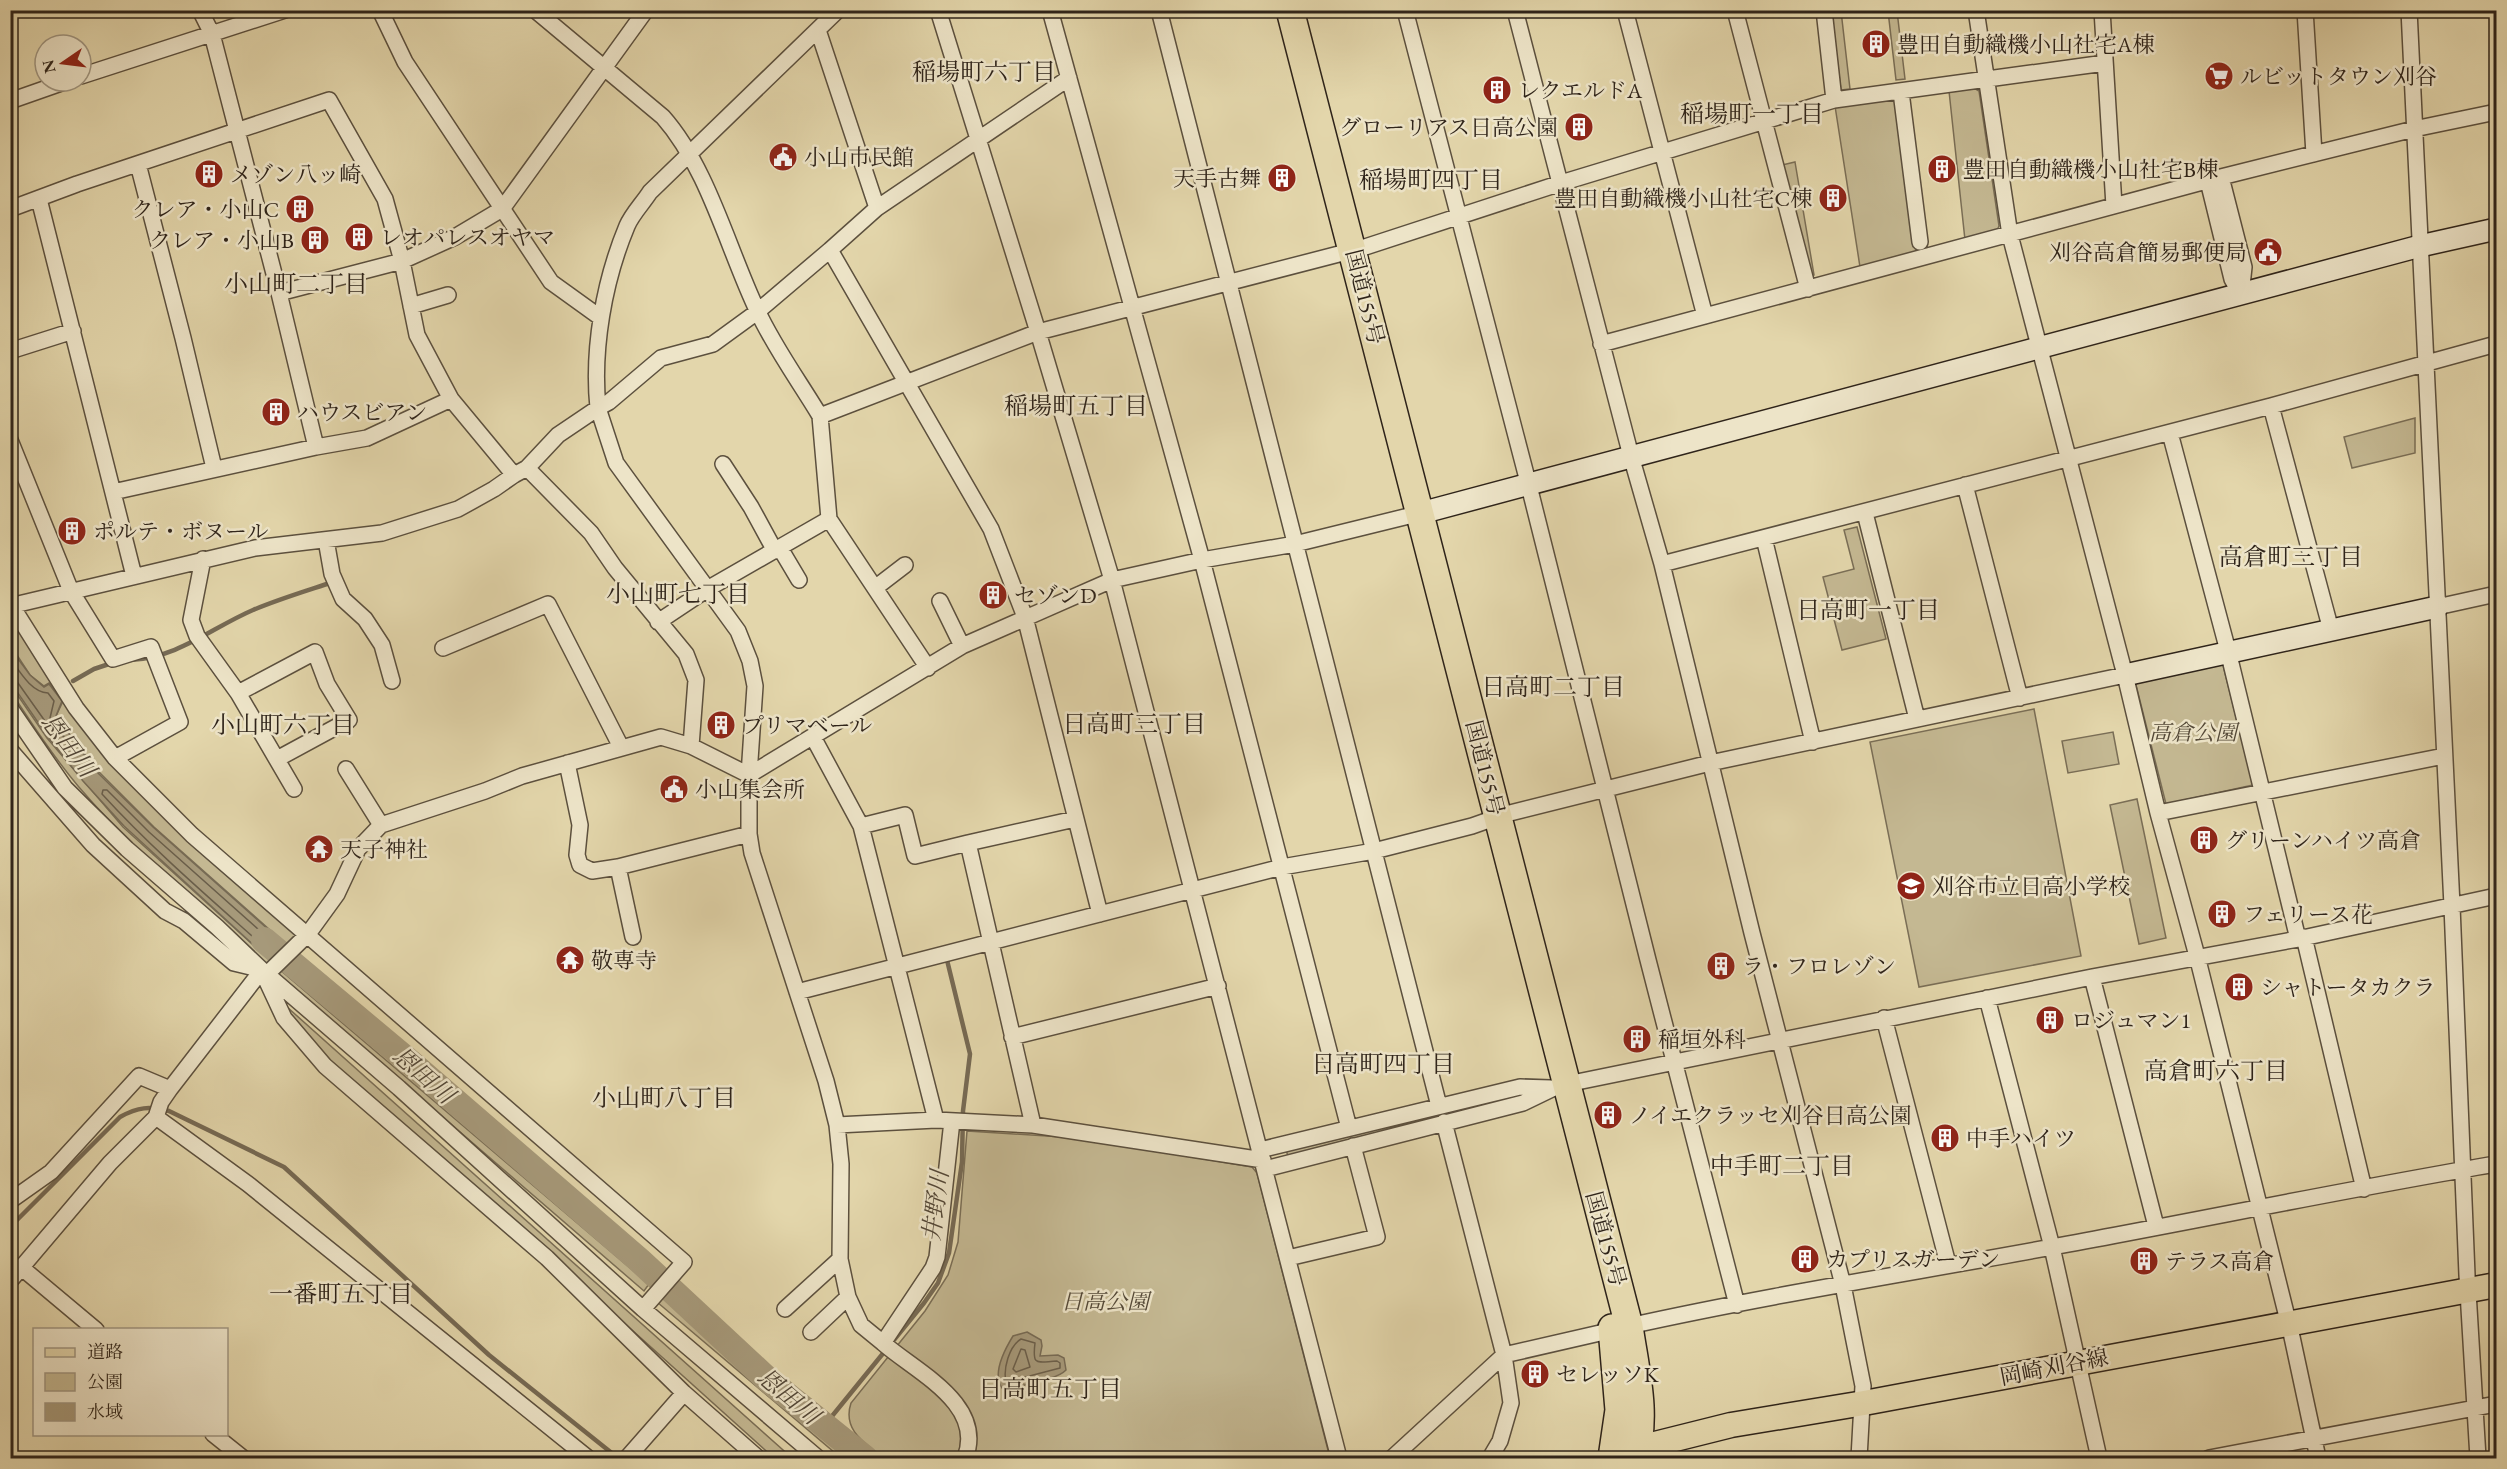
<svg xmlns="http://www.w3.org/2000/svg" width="2507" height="1469" font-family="'EB Garamond','Noto Serif JP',serif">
<rect width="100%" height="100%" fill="#e3d6ab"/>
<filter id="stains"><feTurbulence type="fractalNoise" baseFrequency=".00333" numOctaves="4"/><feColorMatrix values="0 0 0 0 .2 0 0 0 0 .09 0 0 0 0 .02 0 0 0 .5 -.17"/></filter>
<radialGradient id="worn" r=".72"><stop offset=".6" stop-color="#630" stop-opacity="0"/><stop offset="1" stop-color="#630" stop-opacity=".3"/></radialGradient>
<!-- green -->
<path fill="#c4b892" stroke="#7a6e56" stroke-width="1.5" d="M1831,11h10l9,78 -9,1z
M1888,11h9l8,68 -9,1z
M1974,88l5,3 20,135 -3,6 -31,8 -16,-149z
M1897,99l19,154 -56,14 -25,-161z
M1795,162l19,113 -4,1 -28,-111z
M2415,418v35l-63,15 -8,-31z
M1857,527l29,112 -44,11 -19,-73 31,-8 -10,-39z
M10,612l80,120 211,201 -13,13 -134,-119 -57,-57 -41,-54 7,-15 -14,-18 -5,3 -14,-11 -19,-29z
M2222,661l31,124 -87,19 -31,-123z
M10,684l37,54 76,89 149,135 -4,4c-65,-58 -134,-114 -190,-180 -25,-30 -46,-62 -67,-94z
M2034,709l47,247 -162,31 -49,-245z
M2113,732l6,32 -51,9 -6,-32z
M2137,799l29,139 -27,6 -29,-139z
M279,969l370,315 -5,7 -369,-319z
M268,990l524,468h-18l-253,-228 -185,-163z
M1515,1092l2,6 -229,58 -2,-6z
M967,1131l111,7 174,29 5,6 73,285h-447c-18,-15 -41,-28 -32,-55l74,-92 23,-36 10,-33z
M663,1295l157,137 34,26h-13l-184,-156z"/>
<!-- water -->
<path fill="#a6997a" stroke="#766a54" stroke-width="1.5" d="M10,648l20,27 14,12 5,-3 13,17 -6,15 40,55 57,56 134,119 -15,16 -148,-136 -41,-45 -35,-44 -37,-54z
M1027,1332l14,8 1,6 -2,10 18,-1 6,3 2,12c-9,10 -44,15 -58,19l-6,-1c-10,-14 3,-39 11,-52z"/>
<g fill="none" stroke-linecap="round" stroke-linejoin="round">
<!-- shore -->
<path stroke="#6a5e4a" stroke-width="1.5" d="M10,658c10,14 21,34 38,35l6,8 -4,17 24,33 -1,4h-4l-51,-72 -8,-3
M103,790h4l42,42 127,113v4l-6,3c-57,-51 -116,-101 -168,-158z
M1021,1339l14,4c-3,24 2,19 22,18l3,2v5l-54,14c-3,-13 3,-36 15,-43z
M1021,1349l4,1 5,17 -14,5 -3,-3z"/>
<!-- stream -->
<path stroke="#766a54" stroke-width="4.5" d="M130,660c48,-2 81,-32 123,-50 26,-11 53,-19 80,-28
M73,681l21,-12 18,-6
M10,1227l110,-110c18,-10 29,-11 49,-6l115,56 205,188 129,103
M824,1426l100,-123 14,-20 11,-30 13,-91 1,-51 7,-57 -24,-98"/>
<!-- river -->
<path stroke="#a6997a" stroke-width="26" d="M264,940l148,124 227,196 128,119 98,79"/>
<!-- street casing -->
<g stroke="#5c503e" stroke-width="18">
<path id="street" d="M380,10l25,52 146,220 50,36
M535,10l128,107c45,51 65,132 94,193 17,37 42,71 63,106l218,-84 324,-84 199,-65 273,-83 271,-37
M938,10l100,322 74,248 227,878
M1050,10l152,550 147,568
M1159,10l280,1096
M1405,10l123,472 120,478 89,345
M1515,10l116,446 31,108 90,369 91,352 20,101 -4,72
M1625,10l80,306
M1735,10l73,279
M1824,10l10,90
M1976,10l34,225 115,440 33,138 39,143 95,381 26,121
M2102,10l12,196
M2305,10l9,144
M2409,10l43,896 15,369 8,133 21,-4
M818,30l59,178
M81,76l204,-66
M1069,78l-192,130 -47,42 161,279 34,88 75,297
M1901,92l19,150
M10,101l57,-20
M138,164l45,174 31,130
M2221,177l23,90 -3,28
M2208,181l24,98 9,16
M39,199l95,377
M10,209l67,-25 252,-84 56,99 17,62 15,74 34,64 63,76 13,-7 31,-33 40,-27c-6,-59 6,-127 29,-182 5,-12 16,-23 23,-34l188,-182
M830,250l-73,62 -44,32 -52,14 -52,44 -11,6 18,55 122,168 12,30 5,25 -6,89v59l3,19 74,228 11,44 99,-5 97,5 230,35
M279,293l123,-32 53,-24 47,-28 144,-199
M411,306l37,-11
M1601,344l620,-167 193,-48 82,-17
M10,351l63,-20
M2271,406l60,224
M820,416l9,103 99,149
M2170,433l58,218 70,288
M10,440l61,151 42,68 38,-12 29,75 -65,36
M316,447l51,-9 84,-39
M723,464l28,43 24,44
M527,468l64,65 24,35 71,86 10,26 -5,66
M1965,485l55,213
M113,492l203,-45 -37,-154 -67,-259 -12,-24
M1865,513l52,206
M1764,538l49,204
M326,540l6,34 11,25 22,20 17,26 10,36
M780,548l19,32
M203,559l-12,61 6,16 41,57 56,96
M1662,564l609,-158 225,-62
M875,588l30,-23
M940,601l22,45
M10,603l66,105 39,50 77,77 492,427 -41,47
M10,606l245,-58 127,-15 76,-24 36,-20 20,-14
M2437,607l59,-13
M658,622l51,-34 120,-69
M443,648l105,-44 73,143
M238,693l77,-41 12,32 22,36 -72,39
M10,708l55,80 62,61 90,78 45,43 137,118 244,221 175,149
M813,737l48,89 75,294
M10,750l83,95 72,66 19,10 50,42 25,6
M567,763l13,62 -3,30 3,10 12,6 26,-4
M346,769l35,56
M749,775l213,-129 150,-66 90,-20 93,-16 126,-31
M2158,813l286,-57
M861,826l44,-11 10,41 53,-13
M633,937l-15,-70 131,-33
M2304,937l60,252
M263,973l21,45 41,48 222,192 137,135 74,65
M267,974l41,-40 29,-40 21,-45 23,-24 104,-34 37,-15 139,-39 30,9 58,29
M2092,977l64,249
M797,992l485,-125 92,-16 98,-25 34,-12 204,-51 415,-88
M1987,998l65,249 47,211
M1884,1018l64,246
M1012,1037l206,-51
M156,1117l92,67 340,274
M952,1121l-15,136 -4,11 -50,75c33,29 103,61 82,115
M1444,1122l60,233 7,48 -11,38 -10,17
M837,1125l4,39 -1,95 8,38 13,28 22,18
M1033,1125l-65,-282 107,-24
M1260,1150l260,-63 31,1
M1265,1169l258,-66 31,-15 23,-6 515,-105 206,-38 198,-43
M10,1201l41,-29 88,-96 31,13
M1288,1258l89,-21 -24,-91
M22,1268l74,62
M10,1281l100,-118 46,-46 5,-15 9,-13 92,-119
M785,1309l55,-50
M1629,1326c140,-31 282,-53 423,-79 148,-27 296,-58 444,-83
M811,1332l37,-35
M213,1434l30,24
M627,1458l57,-65
M1392,1458l112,-103 109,-25
M2209,1458l266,-50 3,50"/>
</g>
<!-- secondary casing -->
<g stroke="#2f241a" stroke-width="24">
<path id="secondary" d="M1421,513l999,-267 76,-17
M2125,675l312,-68"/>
</g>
<!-- primary casing -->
<g stroke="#2f241a" stroke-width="27">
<path id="primary" d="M1619,1453l112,-28 133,-22 632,-118"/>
</g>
<!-- highway casing -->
<g stroke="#2f241a" stroke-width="30">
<path id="highway" d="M1290,10l339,1316c6,43 19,91 5,132
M1612,1458l7,-48 -7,-82"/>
</g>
<!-- street -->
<use href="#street" stroke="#ede4c8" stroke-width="15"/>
<!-- secondary -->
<use href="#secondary" stroke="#ede4c8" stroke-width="21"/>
<!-- primary -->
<use href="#primary" stroke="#e3d6ab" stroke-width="24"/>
<!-- highway -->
<use href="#highway" stroke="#e3d6ab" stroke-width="27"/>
</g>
<!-- icons -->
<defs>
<g id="building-disc" transform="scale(1.5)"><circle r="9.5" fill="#8f2418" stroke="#ede4c8"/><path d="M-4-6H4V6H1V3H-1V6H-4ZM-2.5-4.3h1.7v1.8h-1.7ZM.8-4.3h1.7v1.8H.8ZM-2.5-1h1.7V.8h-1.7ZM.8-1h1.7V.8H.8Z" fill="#fff"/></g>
<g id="supermarket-disc" transform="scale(1.5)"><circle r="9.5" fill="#8f2418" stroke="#ede4c8"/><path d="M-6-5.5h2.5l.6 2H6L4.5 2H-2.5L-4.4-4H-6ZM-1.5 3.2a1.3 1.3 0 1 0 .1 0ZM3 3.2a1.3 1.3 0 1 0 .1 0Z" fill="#fff"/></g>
<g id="civic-disc" transform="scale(1.5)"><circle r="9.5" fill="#8f2418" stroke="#ede4c8"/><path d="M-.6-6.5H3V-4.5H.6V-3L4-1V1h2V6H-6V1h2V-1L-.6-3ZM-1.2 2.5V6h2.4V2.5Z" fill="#fff"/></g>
<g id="temple-disc" transform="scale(1.5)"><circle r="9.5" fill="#8f2418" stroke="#ede4c8"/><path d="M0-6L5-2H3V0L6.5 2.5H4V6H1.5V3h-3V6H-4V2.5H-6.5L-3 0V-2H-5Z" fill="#fff"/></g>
<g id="school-disc" transform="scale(1.5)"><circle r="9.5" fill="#8f2418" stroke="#ede4c8"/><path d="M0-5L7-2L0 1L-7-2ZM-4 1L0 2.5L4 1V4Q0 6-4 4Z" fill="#fff"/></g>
</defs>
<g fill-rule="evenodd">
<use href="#building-disc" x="1876" y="44"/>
<use href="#supermarket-disc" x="2219" y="76"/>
<use href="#building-disc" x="1497" y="90"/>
<use href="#building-disc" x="1579" y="127"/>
<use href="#civic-disc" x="783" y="157"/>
<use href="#building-disc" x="1942" y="169"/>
<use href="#building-disc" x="209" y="174"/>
<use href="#building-disc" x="1282" y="178"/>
<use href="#building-disc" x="1833" y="198"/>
<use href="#building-disc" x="300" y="209"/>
<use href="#building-disc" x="359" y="237"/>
<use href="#building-disc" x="315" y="240"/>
<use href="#civic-disc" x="2268" y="252"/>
<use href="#building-disc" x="276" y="412"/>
<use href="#building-disc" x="72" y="531"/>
<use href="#building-disc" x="993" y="595"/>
<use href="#building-disc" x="721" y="725"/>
<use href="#civic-disc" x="674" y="789"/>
<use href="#building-disc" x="2204" y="840"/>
<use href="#temple-disc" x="319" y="849"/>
<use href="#school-disc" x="1911" y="886"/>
<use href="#building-disc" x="2222" y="914"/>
<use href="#temple-disc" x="570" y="960"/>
<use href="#building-disc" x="1721" y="966"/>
<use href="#building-disc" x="2239" y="987"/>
<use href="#building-disc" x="2050" y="1020"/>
<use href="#building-disc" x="1637" y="1039"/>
<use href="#building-disc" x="1608" y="1115"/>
<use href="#building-disc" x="1945" y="1138"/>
<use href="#building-disc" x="1805" y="1259"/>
<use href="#building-disc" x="2144" y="1261"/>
<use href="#building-disc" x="1535" y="1374"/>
</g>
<g text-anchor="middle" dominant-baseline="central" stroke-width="5" stroke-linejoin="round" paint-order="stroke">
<!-- poi labels -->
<g font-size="22" fill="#2f241a" stroke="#ede4c8" text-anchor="start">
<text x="1897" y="44">豊田自動織機小山社宅A棟</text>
<text x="2240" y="76">ルビットタウン刈谷</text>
<text x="1518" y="90">レクエルドA</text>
<text x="1558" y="127" text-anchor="end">グローリアス日高公園</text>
<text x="804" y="157">小山市民館</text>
<text x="1963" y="169">豊田自動織機小山社宅B棟</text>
<text x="230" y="174">メゾン八ッ崎</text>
<text x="1261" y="178" text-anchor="end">天手古舞</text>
<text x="1812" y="198" text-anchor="end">豊田自動織機小山社宅C棟</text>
<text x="279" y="209" text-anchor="end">クレア・小山C</text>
<text x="380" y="237">レオパレスオヤマ</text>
<text x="294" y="240" text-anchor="end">クレア・小山B</text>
<text x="2247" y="252" text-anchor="end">刈谷高倉簡易郵便局</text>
<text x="297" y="412">ハウスビアン</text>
<text x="93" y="531">ポルテ・ボヌール</text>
<text x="1014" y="595">セゾンD</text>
<text x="742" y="725">プリマベール</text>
<text x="695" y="789">小山集会所</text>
<text x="2225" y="840">グリーンハイツ高倉</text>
<text x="340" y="849">天子神社</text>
<text x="1932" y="886">刈谷市立日高小学校</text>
<text x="2243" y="914">フェリース花</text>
<text x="591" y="960">敬専寺</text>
<text x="1742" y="966">ラ・フロレゾン</text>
<text x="2260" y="987">シャトータカクラ</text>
<text x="2071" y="1020">ロジュマン1</text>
<text x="1658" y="1039">稲垣外科</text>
<text x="1629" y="1115">ノイエクラッセ刈谷日高公園</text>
<text x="1966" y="1138">中手ハイツ</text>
<text x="1826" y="1259">カプリスガーデン</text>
<text x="2165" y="1261">テラス高倉</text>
<text x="1556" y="1374">セレッソK</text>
</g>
<!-- street labels -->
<g font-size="22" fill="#2f241a" stroke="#ede4c8">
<text transform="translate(1365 297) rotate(76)">国道155号</text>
<text transform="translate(1485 768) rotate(76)">国道155号</text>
<text transform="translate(1606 1239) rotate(75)">国道155号</text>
<text transform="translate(2054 1367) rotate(-11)">岡崎刈谷線</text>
</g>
<!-- park labels -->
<g font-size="22" font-style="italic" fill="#544938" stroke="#ede4c8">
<text x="2193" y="732">高倉公園</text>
<text x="1105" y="1301">日高公園</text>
</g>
<!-- neighbourhood labels -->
<g font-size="24" fill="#2f241a" stroke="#ede4c8">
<text x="984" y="71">稲場町六丁目</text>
<text x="1752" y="113">稲場町一丁目</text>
<text x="1431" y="179">稲場町四丁目</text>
<text x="296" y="283">小山町二丁目</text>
<text x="1076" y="405">稲場町五丁目</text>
<text x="2291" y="556">高倉町三丁目</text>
<text x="678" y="593">小山町七丁目</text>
<text x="1868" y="609">日高町一丁目</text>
<text x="1553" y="686">日高町二丁目</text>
<text x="1134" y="723">日高町三丁目</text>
<text x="283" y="724">小山町六丁目</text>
<text x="1383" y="1063">日高町四丁目</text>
<text x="2216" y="1070">高倉町六丁目</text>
<text x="664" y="1097">小山町八丁目</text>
<text x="1782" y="1165">中手町二丁目</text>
<text x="341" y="1293">一番町五丁目</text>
<text x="1050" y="1388">日高町五丁目</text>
</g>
<!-- water labels -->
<g font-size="24" font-style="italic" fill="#534737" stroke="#ede4c8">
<text transform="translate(69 745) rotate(53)">恩田川</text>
<text transform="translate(424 1075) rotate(41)">恩田川</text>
<text transform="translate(935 1206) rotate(-83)">井野川</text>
<text transform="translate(789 1396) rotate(40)">恩田川</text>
</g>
</g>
<!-- margin -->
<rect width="2507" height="1469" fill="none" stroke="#e3d6ab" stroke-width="36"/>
<rect x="12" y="12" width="2483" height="1445" fill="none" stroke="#2f241a" stroke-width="3"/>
<rect x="18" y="18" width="2471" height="1433" fill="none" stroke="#2f241a" stroke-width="1.5"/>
<!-- legend -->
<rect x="33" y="1328" width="195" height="108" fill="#ede4c8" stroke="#a19782" stroke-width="1.5"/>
<rect x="45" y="1348" width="30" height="9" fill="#e3d6ab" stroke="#a19782" stroke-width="1.5"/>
<text x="87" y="1358" font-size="18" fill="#2f241a">道路</text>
<rect x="45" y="1373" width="30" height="18" fill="#c4b892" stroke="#a19782" stroke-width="1.5"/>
<text x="87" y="1388" font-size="18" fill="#2f241a">公園</text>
<rect x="45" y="1403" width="30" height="18" fill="#a6997a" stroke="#a19782" stroke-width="1.5"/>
<text x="87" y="1418" font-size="18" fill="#2f241a">水域</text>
<!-- north arrow -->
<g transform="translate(63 63) rotate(256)"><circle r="28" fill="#ede4c8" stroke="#a19782" stroke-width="1.5"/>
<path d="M0-4.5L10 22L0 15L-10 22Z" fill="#8f2418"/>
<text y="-9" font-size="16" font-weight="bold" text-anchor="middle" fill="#2f241a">N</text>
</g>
<rect width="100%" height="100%" filter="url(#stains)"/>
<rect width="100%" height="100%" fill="url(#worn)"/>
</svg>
